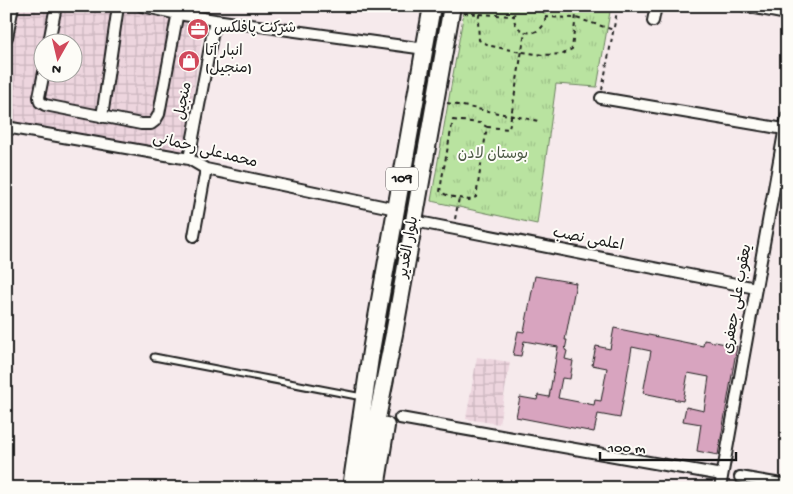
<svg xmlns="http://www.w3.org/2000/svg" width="793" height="494" font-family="'Gochi Hand','Playpen Sans Arabic',sans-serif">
<defs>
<pattern id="industrial-grid" width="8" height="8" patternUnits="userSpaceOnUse" patternTransform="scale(1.25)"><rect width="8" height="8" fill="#edd5de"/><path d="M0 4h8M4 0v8" fill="none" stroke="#cbb6be"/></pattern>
<pattern id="grass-tufts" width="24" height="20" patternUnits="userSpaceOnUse" patternTransform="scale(1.25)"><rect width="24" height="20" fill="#b9e3a0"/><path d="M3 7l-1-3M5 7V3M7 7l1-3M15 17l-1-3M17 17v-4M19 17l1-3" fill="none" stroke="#9ec289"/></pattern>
</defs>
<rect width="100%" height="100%" fill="#f6eaec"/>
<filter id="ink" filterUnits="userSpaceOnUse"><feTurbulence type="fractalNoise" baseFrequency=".02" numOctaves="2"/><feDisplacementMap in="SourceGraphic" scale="10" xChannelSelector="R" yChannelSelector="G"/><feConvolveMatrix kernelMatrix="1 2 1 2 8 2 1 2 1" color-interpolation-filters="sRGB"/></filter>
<g filter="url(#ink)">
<!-- industrial -->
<path fill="url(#industrial-grid)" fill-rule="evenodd" d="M18,6h189l-24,152 -177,-31v-57zM42,42h30v30h-30z
M477,357l33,5 -11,62 -33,-5z"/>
<!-- grass -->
<path fill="url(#grass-tufts)" stroke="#6a805e" d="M465,6h146l-14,81 -41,-3 -19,140 -106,-23z"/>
<!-- building -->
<path fill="#d8a4bf" stroke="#1c1c1c" d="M535,276l41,7 -11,57h2l-2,10 2,1 -2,8 8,2 -3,18 -8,-1 -4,20 36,7 1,-5 6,1 6,-33 -15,-3 4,-19 14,3 4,-21 89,18 1,-6 33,6 -19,109 -21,-4 4,-27 -18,-3 3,-14 18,4 5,-34 -21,-4 -5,28 -40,-8 8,-42 -19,-4 -12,71 -22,-4 -4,18 -78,-15 4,-20 17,3 1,-5 11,2 9,-50 -34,-6 -3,15 -8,-1 5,-24 6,1z"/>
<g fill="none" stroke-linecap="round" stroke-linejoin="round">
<!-- service casing -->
<g stroke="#1c1c1c" stroke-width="9">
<path id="service" d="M154,357l203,39"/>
</g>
<!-- minor casing -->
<g stroke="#1c1c1c" stroke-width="14">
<path id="minor" d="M142,6l36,8 37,6
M745,6l42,8
M653,21l3,-15
M49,42l7,-36
M44,72l-5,25 1,5 5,3 96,19h10l4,-3 4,-7 20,-108
M601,98l183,31
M102,117l16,-111
M6,127l183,32 17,10 190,40
M189,159l26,-139 210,29
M414,221l342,67
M194,236l12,-67
M400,418l322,57
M740,477l47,8
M720,488l67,-372"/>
</g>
<!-- tertiary casing -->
<g stroke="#1c1c1c" stroke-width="16">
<path id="tertiary" d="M6,37l6,-31"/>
</g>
<!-- primary casing -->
<g stroke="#1c1c1c" stroke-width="20">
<path id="primary" d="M351,488l20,-137 61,-345
M363,488l31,-154 58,-328
M376,488l10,-62"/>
</g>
<!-- path -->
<path stroke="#1c1c1c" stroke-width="2" stroke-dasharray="4 4" stroke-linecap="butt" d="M481,6l-3,15 1,19 12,6 25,5 27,4 20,-1 9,-5 5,-43
M518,6c-16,23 20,38 27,15 1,-5 0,-10 -4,-15
M464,13l50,3
M545,17l31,1 38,12
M602,90l16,-84
M447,103l92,18
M453,120l27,3 7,4 -11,70 -7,3 -20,-4 -9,-4 2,-14z
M487,127l22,2 16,-97
M455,219l4,-21"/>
<!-- service -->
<use href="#service" stroke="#fdfcf7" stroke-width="5"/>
<!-- minor -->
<use href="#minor" stroke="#fdfcf7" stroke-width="10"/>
<!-- tertiary -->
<use href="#tertiary" stroke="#fdfcf7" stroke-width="12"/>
<!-- primary -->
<use href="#primary" stroke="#fdfcf7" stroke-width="16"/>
</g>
</g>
<!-- icons -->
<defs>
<g id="office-disc" transform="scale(1.125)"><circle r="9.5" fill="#d1495b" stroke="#fdfcf7"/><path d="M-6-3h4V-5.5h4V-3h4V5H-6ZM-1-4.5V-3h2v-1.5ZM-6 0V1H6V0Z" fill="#fff"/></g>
<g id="shop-disc" transform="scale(1.125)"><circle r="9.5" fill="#d1495b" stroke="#fdfcf7"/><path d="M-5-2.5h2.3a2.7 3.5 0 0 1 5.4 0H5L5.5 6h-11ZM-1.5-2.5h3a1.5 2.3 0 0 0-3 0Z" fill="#fff"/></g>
</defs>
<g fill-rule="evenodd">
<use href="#office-disc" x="198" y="29"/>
<use href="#shop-disc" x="189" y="61"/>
</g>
<g text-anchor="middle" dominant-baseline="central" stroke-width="4" stroke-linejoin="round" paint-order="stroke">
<!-- shield labels -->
<rect fill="#fdfcf7" stroke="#605f5e" stroke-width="1" x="386" y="167.5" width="32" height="23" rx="4"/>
<g font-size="14" font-weight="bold" fill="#1c1c1c">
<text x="402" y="179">109</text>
</g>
<!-- poi labels -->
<g font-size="15" fill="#1c1c1c" stroke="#fdfcf7" text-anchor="start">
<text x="214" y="29">شرکت پافلکس</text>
<text x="205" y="52">انبار آتا<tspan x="205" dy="17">(منجیل)</tspan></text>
</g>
<!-- street labels -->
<g font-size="15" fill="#1c1c1c" stroke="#fdfcf7">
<text transform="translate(184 101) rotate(-79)">منجیل</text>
<text transform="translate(205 151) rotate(14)">محمدعلی رحمانی</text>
<text transform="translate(588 240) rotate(11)">اعلمی نصب</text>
<text transform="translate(409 247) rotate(-80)">بلوار الغدیر</text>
<text transform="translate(738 299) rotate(-80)">یعقوب علی جعفری</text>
</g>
<!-- park labels -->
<g font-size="15" fill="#4b5844" stroke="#fdfcf7">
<text x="493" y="155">بوستان لادن</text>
</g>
</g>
<!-- margin -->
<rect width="793" height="494" fill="none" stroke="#fdfcf7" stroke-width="25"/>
<rect x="12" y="12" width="768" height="469" fill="none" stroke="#1c1c1c" stroke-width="2" filter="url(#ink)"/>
<!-- north arrow -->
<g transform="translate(58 58) rotate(188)"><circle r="24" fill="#fdfcf7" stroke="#a3a29f"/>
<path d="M0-4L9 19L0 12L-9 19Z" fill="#d1495b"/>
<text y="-8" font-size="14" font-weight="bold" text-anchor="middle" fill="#1c1c1c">N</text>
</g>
<!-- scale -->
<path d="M600 452v8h136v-8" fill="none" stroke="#1c1c1c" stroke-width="2.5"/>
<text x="608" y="452" font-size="15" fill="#1c1c1c" stroke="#fdfcf7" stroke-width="4" paint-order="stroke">100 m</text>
</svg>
